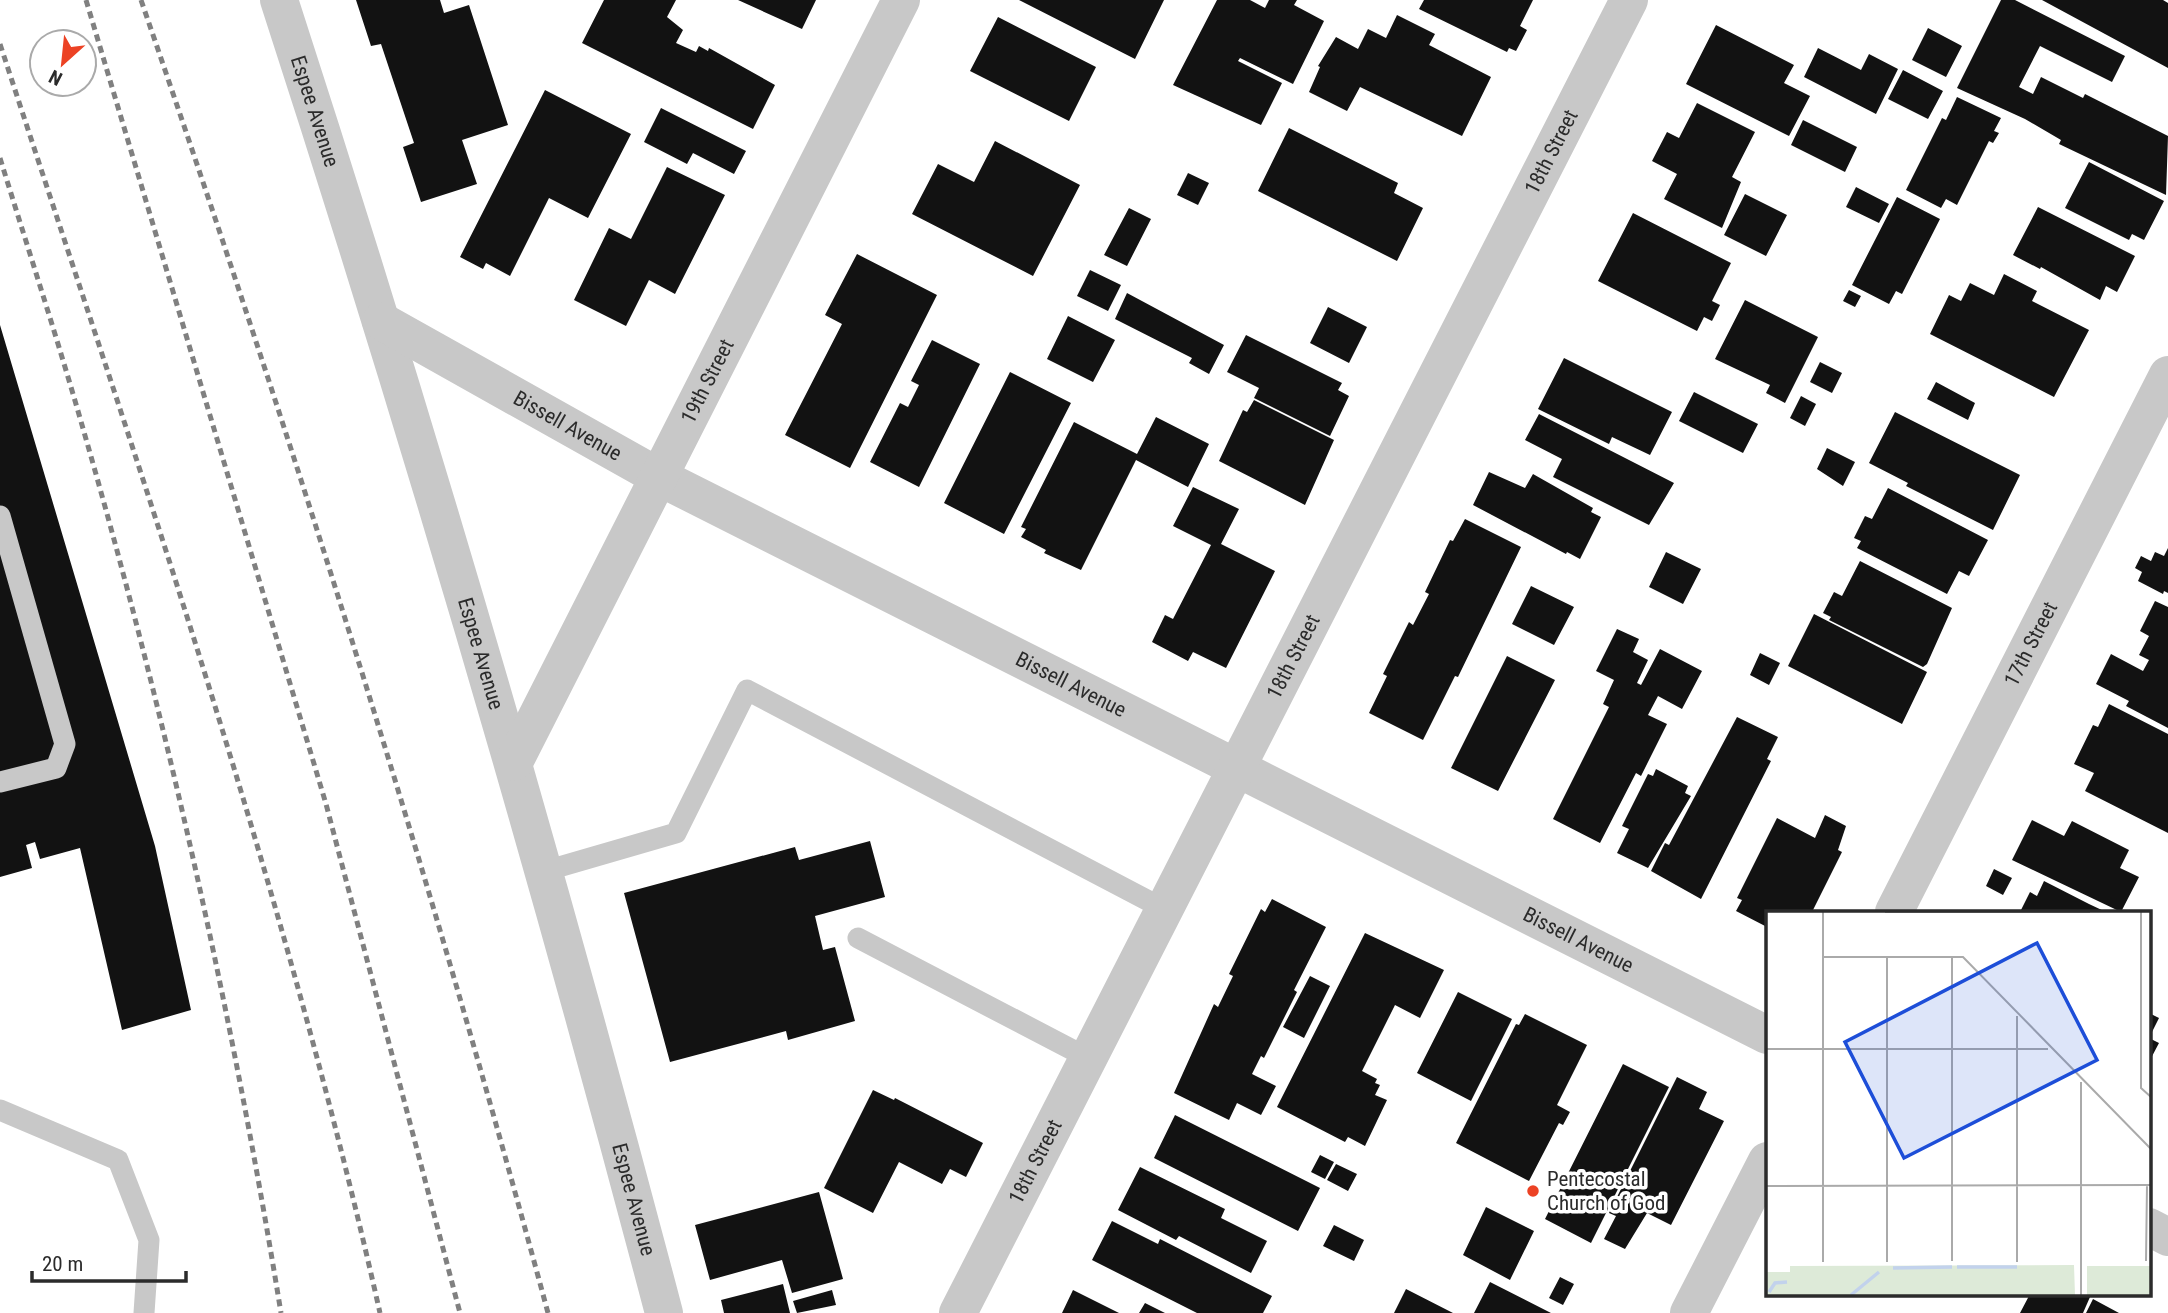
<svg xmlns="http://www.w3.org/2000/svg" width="2168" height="1313" font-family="'Roboto Condensed',sans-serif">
<rect width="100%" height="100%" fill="#fff"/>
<!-- building -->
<path fill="#121212" d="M356,0h84l4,13 25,-8 39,120 -46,15 15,44 -56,18 -18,-55 11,-4 -33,-99 -10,2z
M604,0h72l-9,17 16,13 -7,13 20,9 3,-6 9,5 1,-3 66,37 -22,44 -171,-86z
M738,0h78l-14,29z
M1019,0h145l-29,59z
M1217,0h33l15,8 4,-8h28l-3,5 30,16 -31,63 -53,-26 -2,3 44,22 -21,42 -88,-40z
M1424,0h109l-13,26 7,4 -11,21 -7,-3 -2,4 -88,-43z
M2001,0h14l110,56 -13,26 -72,-36 -21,41 14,7 8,-17 42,21 2,-4 83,42 -2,59 -107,-51 2,-4 -36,-21 -68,-31z
M2042,0h121l5,3v65z
M1397,15l38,19 -6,11 62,32 -29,59 -102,-49 -13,24 -38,-19 11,-25 -2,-1 18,-29 22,12 10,-20 18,9z
M998,17l98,50 -27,54 -99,-50z
M1716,25l78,40 -10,18 26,13 -21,40 -103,-52z
M1928,28l34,18 -16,31 -34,-17z
M1818,48l43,22 8,-16 29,15 -22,45 -72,-37z
M1903,70l40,21 -15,28 -40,-20z
M545,90l86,44 -43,84 -39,-20 -39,78 -24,-13 -3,6 -23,-12z
M1957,97l44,21 -7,13 5,2 -6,10 -4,-2 -32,64 -11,-6 -5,9 -35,-18 36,-72 4,2z
M1697,103l58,29 -23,45 9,5 -19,46 -58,-29 13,-25 -25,-13 15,-29 12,6z
M661,108l85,43 -12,23 -41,-21 -6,11 -43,-22z
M1803,120l54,27 -12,25 -54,-27z
M1289,128l109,55 -4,10 29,15 -26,53 -139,-70z
M995,141l85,44 -47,91 -121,-62 26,-50 36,18z
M2089,162l75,39 -20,39 -12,-6 -3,6 -64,-32z
M667,167l58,28 -50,99 -26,-14 -23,46 -52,-26 35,-72 22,11z
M1188,173l21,10 -11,22 -21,-10z
M1856,187l33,17 -10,19 -33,-16z
M1745,194l42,21 -21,41 -42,-21z
M1897,197l43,22 -38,75 -6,-3 -7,13 -37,-19z
M2038,207l97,49 -18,36 -11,-6 -6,14 -59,-33 -1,2 -27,-14z
M1129,208l22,11 -24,47 -23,-11z
M1633,213l98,50 -19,38 8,4 -8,16 -8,-4 -7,14 -99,-50z
M857,254l80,41 -87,173 -65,-33 57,-111 -17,-9z
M1090,270l31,15 -13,26 -31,-15z
M2004,274l33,17 -5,10 57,29 -35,67 -124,-63 19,-39 12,6 9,-18 24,12z
M1849,290l12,6 -6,11 -12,-6z
M1127,293l97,52 -15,29 -20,-11 3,-5 -77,-39z
M1745,300l73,37 -33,66 -19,-10 4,-8 -55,-26z
M1328,307l39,20 -18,36 -39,-20z
M1068,316l47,24 -22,42 -46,-23z
M0,325l155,521 36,164 -69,20 -42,-182 -40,11 -5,-17 -9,3 6,23 -32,9z
M1246,335l96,48 -4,7 11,6 -19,40 -76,-38 5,-10 -32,-16z
M932,340l48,24 -61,123 -49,-25 30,-59 8,4 11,-22 -8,-4z
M1564,358l108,54 -22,43 -38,-18 -3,7 -71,-35z
M1820,362l22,11 -10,20 -22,-11z
M1010,372l61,31 -67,131 -60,-31z
M1936,382l39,21 -7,17 -41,-21z
M1694,392l64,32 -15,29 -64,-32z
M1801,396l15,8 -11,22 -15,-8z
M1254,400l80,40 -29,65 -86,-44 24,-51 4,2z
M1895,412l125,63 -27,55 -87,-44 2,-3 -39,-20z
M1539,414l135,69 -25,42 -96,-48 9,-18 -37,-19z
M1156,417l53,27 -21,43 -52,-27 -55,110 -37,-17 2,-3 -25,-13 5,-8 -5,-2 53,-105 63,32z
M1827,448l28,14 -12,24 -26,-17z
M1489,472l36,16 8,-14 60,34 -2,4 10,5 -21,42 -13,-7 -1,2 -93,-49z
M1193,487l46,22 -18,35 54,27 -49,97 -33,-16 -5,9 -36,-19 13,-27 8,4 38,-74 -38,-19z
M1888,488l100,52 -19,36 -10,-5 -12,23 -90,-46 4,-7 -7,-3 11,-22 7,3z
M1465,519l56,28 -63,130 -3,-1 -32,64 -54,-27 18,-37 -4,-2 26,-52 4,3 16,-31 -4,-2 25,-52 3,1z
M2168,548v45l-4,-2 -1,3 -25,-13 4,-9 -7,-4 6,-12 10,5 4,-9 9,4z
M1666,552l35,17 -18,35 -34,-17z
M1860,561l92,47 -25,56 -4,3 -94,-47 2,-3 -8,-4 11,-21 8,4z
M1531,586l43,21 -20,38 -42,-21z
M2155,601l13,6v121l-42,-22 3,-5 -33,-17 15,-30 32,17 6,-11 -10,-5 10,-19 -9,-5z
M1814,614l113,58 -25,52 -114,-58z
M1617,629l22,10 -6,13 15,8 -11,23 4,2 19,-36 42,22 -20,38 -24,-13 -10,19 19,9 -26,52 -5,-3 -36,70 -47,-24 56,-112 -6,-3 11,-24 -18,-9z
M1760,653l20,10 -11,22 -19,-10z
M1507,656l48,24 -57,111 -47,-23z
M2109,704l59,30v99l-83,-42 9,-18 -20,-9 19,-39 5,2z
M1737,717l41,20 -11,22 4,2 -70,138 -50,-28 14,-28 4,2z
M1656,769l32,17 -3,7 6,3 -43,72 -31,-15 12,-24 -7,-3 26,-52 5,2z
M1825,815l21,11 -8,24 4,2 -30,60h-45v15l-31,-16 6,-11 -5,-2 40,-80 38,20z
M2032,820l32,16 8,-15 57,29 -9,18 19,9 -18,35 -109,-52z
M870,841l15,56 -70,19 8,34 12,-3 20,74 -67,19 -2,-9 -116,31 -46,-169 171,-46 4,13z
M1994,869l18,9 -9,17 -17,-9z
M2044,881l45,23 17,8h-86l10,-20 7,4z
M1272,899l54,28 -32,63 3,2 -33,66 -3,-2 -9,18 24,12 -15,29 -24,-12 -8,17 -55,-27 40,-89 4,3 15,-31 -4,-2 32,-65 4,3z
M1365,933l79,37 -24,48 -25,-13 -33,66 15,8 -2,4 5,2 -5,10 12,5 -22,46 -17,-9 -3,5 -68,-35z
M1310,976l20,10 -26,52 -21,-11z
M1458,992l54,27 -41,82 -54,-28z
M2149,1013l10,5 -10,20 10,5 -10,19z
M1525,1014l62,31 -30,60 13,7 -7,13 -4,-2 -30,58 -73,-38 60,-119 3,1z
M1623,1064l46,23 -78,156 -46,-24z
M1677,1077l30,15 -8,17 25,12 -53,104 -24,-12 -22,36 -21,-10 12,-23 -7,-3z
M873,1090l21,10 1,-2 88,45 -17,34 -16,-8 -8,15 -43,-22 -26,51 -49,-25z
M1175,1115l145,73 -22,43 -144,-73z
M1320,1155l14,7 -9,17 -14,-7z
M1336,1164l21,10 -9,17 -21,-11z
M1140,1167l85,42 -4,9 46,23 -16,32 -72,-37 -3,4 -58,-30z
M819,1192l24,87 -51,14 -10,-33 -72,20 -15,-55z
M1486,1207l48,24 -24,49 -47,-25z
M1112,1221l46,23 2,-5 112,57 -9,17h-66l-105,-53z
M1334,1225l30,15 -10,21 -31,-15z
M1560,1277l14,7 -11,21 -14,-7z
M1490,1282l61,31h-77z
M783,1284l7,29h-66l-3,-13z
M1406,1289l47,24h-59z
M832,1290l4,15 -39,8 -4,-12z
M1073,1290l46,23h-57z
M2030,1294h55l5,3 -7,16h-63z
M2093,1299l26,14h-33z
M1145,1303l20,10h-26z"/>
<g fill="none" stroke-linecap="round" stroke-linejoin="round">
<!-- service -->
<path stroke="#c8c8c8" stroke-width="21" d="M0,516l65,228 -9,24 -56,14
M545,871l131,-38 71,-143 417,219
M858,938l230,120
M0,1110l118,50 31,80 -5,73"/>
<!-- minor -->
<g stroke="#c8c8c8" stroke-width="38">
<path id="s1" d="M279,0c141,434 269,872 385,1313"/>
<path id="s2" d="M381,321l278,156 1108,558"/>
<path id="s3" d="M514,762l387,-762"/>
<path id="s4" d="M1894,912l274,-537"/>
<path d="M2149,1227l19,10"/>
<path id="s5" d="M958,1313l671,-1313"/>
<path d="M1689,1313l78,-152"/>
</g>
<!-- rail -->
<path stroke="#808080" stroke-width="5" stroke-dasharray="7 5" stroke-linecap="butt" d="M86,0l240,804 134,509
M141,0c149,433 288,870 407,1313
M0,44c137,420 283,837 380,1269
M0,158c28,91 58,182 84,274 83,289 149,585 197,881"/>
</g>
<!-- markers -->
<circle fill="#ec4224" stroke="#fff" stroke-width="2.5" cx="1533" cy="1191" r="7"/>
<g text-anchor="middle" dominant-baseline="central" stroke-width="7" stroke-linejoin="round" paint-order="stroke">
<!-- street labels -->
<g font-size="21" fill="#2b2b2b" stroke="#fff">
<text stroke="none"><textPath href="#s1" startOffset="117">Espee Avenue</textPath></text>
<text stroke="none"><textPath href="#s5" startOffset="1304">18th Street</textPath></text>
<text stroke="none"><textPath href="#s3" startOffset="427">19th Street</textPath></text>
<text stroke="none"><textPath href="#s2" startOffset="214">Bissell Avenue</textPath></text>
<text stroke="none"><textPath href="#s4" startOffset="301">17th Street</textPath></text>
<text stroke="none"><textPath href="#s1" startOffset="684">Espee Avenue</textPath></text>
<text stroke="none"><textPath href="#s5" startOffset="737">18th Street</textPath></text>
<text stroke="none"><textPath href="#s2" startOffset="780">Bissell Avenue</textPath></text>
<text stroke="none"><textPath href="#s2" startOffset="1348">Bissell Avenue</textPath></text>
<text stroke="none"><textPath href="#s5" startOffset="170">18th Street</textPath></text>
<text stroke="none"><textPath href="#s1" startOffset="1251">Espee Avenue</textPath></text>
</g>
<!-- poi labels -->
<g font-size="21" fill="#2b2b2b" stroke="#fff" text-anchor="start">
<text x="1547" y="1179">Pentecostal<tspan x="1547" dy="24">Church of God</tspan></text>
</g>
</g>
<!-- overview -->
<g transform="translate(1766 911)">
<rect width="385" height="385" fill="#fff"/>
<path d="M308,354l1,30h-309v-23h24v-6zM321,355h64v29h-64z" fill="#ddead8"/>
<path fill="none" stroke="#c2d2ec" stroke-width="3.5" d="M191,356h60M127,357l59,-1M3,381l6,-9 12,-1M85,384l28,-23"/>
<path fill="none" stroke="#aaa" stroke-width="2" d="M57,1v350M119,1h205M375,1v176l10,9M57,46h140l188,192M251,105v246M0,138h282M315,171v213M0,275l385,-1M186,350v-305M380,350l1,-76M121,351v-305"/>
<path fill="#1d4ed8" fill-opacity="0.15" stroke="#1d4ed8" stroke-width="3.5" d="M271,32l60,117 -193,98 -59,-116z"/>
<rect width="385" height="385" fill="none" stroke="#2b2b2b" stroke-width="3.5"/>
</g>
<!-- north arrow -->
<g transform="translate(63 63) rotate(207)"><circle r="33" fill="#ffffff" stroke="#aaaaaa" stroke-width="2"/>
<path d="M0-5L12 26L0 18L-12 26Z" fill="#ec4224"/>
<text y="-10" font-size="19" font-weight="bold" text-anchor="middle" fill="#2b2b2b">N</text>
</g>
<!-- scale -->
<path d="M32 1271v10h154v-10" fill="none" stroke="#2b2b2b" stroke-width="3.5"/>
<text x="42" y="1271" font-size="21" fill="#2b2b2b" stroke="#ffffff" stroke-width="5" paint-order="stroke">20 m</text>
</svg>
